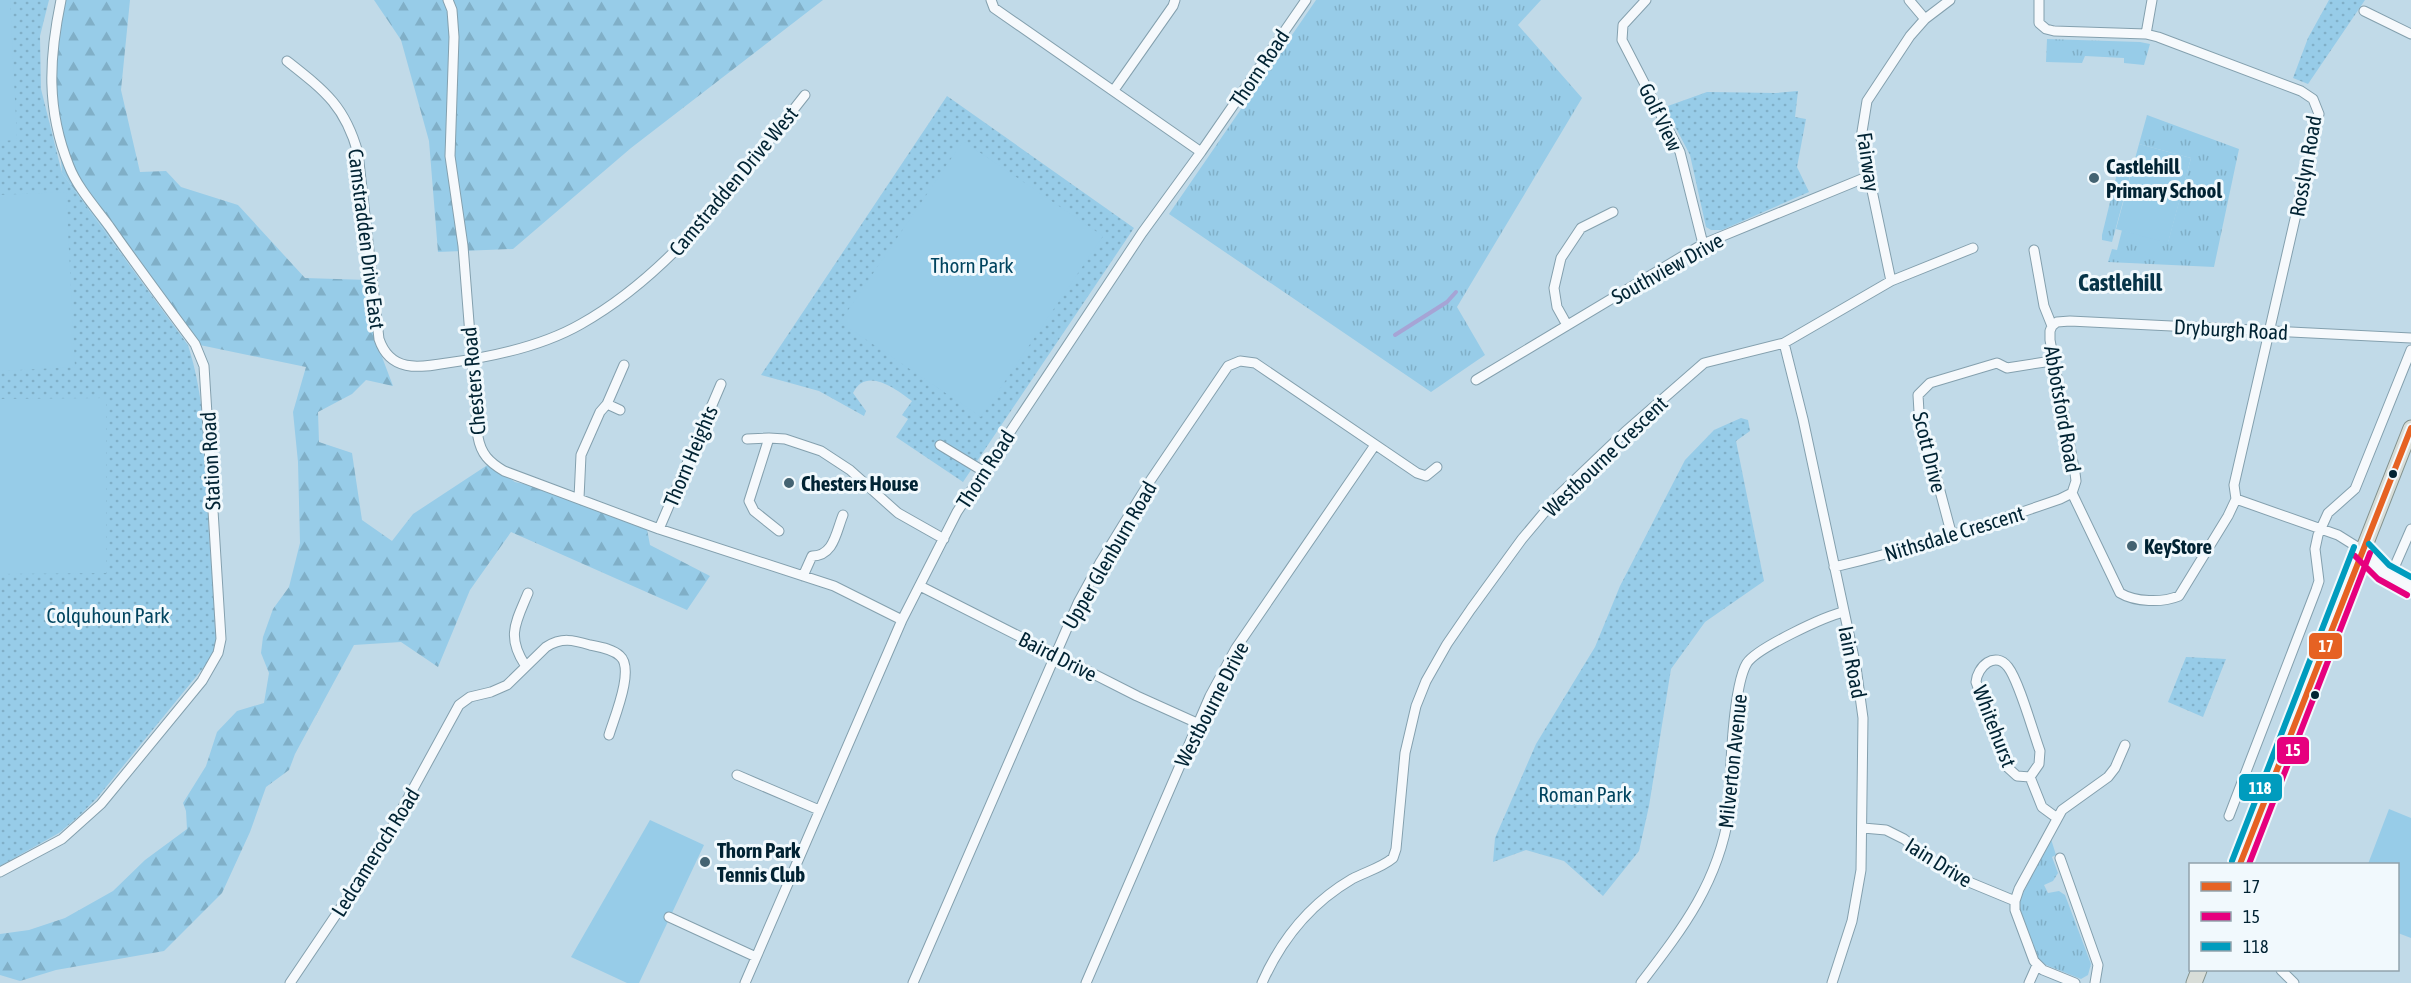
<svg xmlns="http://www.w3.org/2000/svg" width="2411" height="983" font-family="'Asap Condensed',sans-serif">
<defs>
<pattern id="grass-tufts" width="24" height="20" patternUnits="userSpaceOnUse" patternTransform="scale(1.5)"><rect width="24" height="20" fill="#97cce8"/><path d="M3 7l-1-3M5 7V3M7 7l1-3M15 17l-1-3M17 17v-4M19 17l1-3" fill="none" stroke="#80afc7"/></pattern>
<pattern id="forest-firs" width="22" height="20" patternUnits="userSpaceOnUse" patternTransform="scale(1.5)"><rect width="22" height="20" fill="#97cce8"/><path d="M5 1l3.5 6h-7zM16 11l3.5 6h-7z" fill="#80afc7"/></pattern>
<pattern id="park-dots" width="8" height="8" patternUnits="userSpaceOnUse" patternTransform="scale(1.5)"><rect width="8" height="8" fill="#97cce8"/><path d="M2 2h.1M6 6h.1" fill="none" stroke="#80afc7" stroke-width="1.8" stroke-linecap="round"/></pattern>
</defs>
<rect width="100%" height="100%" fill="#c1dae8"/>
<!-- grass -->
<path fill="url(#grass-tufts)" d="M1316,0h225l-23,25 64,73 -125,209 28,48 -54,37 -262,-178z
M2047,39l93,3 10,2 -6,21 -20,-2v-5l-39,-2 -3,7 -36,-1z
M2147,115l92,34 -25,118 -106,-5 4,-13 5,1 5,-20 46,12 23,-84 -52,-14z
M2118,169l13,3 -19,70 -10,-2v-5z
M2051,839l5,16 -4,2 6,16 -5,8 -9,4 4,8 11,-2 6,4 26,69 -3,11 -7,4 -35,-14 -7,-5 -19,-51 -1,-8z"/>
<!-- forest -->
<path fill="url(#forest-firs)" d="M62,0h68l-9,90 19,82 26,-1 15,16 57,18 67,73 63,2 11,69 14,37 -27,-6 -14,14 -34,18 1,30 33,11 10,67 30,21 21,-27 76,-50 26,18 49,11 82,31 4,21 60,31 -23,34 -176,-78 -41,58 -32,77 -37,-25 -47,3 -59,109 -6,16 -23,17 -16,45 -28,61 -58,58 -108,19 -36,11 -20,-6v-41l29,-4 36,-12 48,-27 32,-31 42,-31 -1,-18 -3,-8 23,-37 11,-34 20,-21 27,-8 5,-30 -8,-20 2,-16 10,-28 16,-22 11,-44 -2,-81 -5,-50 13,-45 -111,-23 -68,-83 -65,-88 -10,-130z
M374,0h449l-192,148 -118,101 -75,3 -9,-111 -28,-101z"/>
<!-- park -->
<path fill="url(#park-dots)" d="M0,0h49l-9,36 1,53 21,84 126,172c20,62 17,126 21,190 2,34 7,67 9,101l-3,14 -7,12 -111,136 -19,19 -19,16 -59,33z
M2329,0h36l-57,84 -15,-6 15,-40z
M1798,91l-3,26 11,2 -9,48 12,25 -87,38h-11l-5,-3 -16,-72 -25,-48 42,-15 69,1z
M947,96l187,132 -171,254 -67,-45 12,-18 -6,-4 10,-14c-16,-12 -46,-35 -59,-8l13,18 -2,5 -45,-25 -58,-16z
M1741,418l7,2 2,11 -14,10 28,140 -59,41 -34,47 -22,137 -10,45 -36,45 -39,-35 -38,-11 -33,12 2,-24 41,-94 59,-97 25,-61 65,-126 29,-30z
M2186,657l40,2 -23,58 -35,-15z"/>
<!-- pitch -->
<path fill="#97cce8" d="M0,0h10l7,140 -17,1z
M963,141l140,95 -122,181 -141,-95z
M2139,144l52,14 -23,85 -52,-14z
M66,192l9,175 -75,4v-176z
M106,398v175l-106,1v-175z
M2389,809l22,9v120l-13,-5v-69h-30z
M650,820l54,25 -65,138h-12l-56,-26z"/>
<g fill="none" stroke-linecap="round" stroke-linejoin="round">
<!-- stream -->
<path stroke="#a6a4d5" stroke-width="4" d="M1395,335l52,-33 9,-10"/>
<!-- street casing -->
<g stroke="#84a0ae" stroke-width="11">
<path id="street" d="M448,0l4,10 2,27 -4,119 13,90 15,191c3,17 11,25 26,34l155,58 175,57 68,34
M991,0l3,8 207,144
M1646,0l-23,25 -1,15 58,112 23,92
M1909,0l16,19
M2039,0v23l7,6 8,2 92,3 12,3 143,54 12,8 6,15 -85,371 2,14 -8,17 -49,80c-17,7 -44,6 -59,-3l-48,-100
M2364,11l47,23
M2146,34l6,-34
M287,61c38,30 58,45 71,92l21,186c11,33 39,29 68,24 45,-6 94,-16 134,-39 94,-53 158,-146 224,-229
M1114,90l59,-84 2,-6
M2034,250l10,56 8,20
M1891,281l-30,-143 6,-37 43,-65 15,-17 25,-19
M1567,325l-10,-18 -3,-19 7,-30 20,-30 32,-16
M2052,326l5,-4 13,-1 341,17
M2052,326l-2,5v9l25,133 1,8 -4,12
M1784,343l19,76 53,248 7,51 -2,152 -9,51 -20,62
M1476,380l227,-136 166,-68
M607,404l13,6
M747,439l22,-1
M940,445l43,26
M579,498l2,-43 19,-43 7,-8 17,-39
M2236,499l102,36 24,15
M659,529l62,-145
M779,531l-25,-20 -5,-10 20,-63 16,1 36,12 29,19 48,43 46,26
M1952,536l-33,-124 -1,-17 12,-12 67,-20 10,5 38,-6
M1834,567c78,-18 151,-42 226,-68l12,-6
M803,576l9,-20c22,0 24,-24 31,-41
M2390,577l21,-48
M920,586l217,110 60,27
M525,665c-19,-29 -9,-43 3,-72
M737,775l82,35
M2030,777l9,-13 1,-13c-7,-19 -21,-70 -32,-84 -13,-17 -31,0 -32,15l30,84 11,10 13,1 12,30 15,11
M2229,816l87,-226 3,-9 -4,-32 3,-14 10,-22 27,-24 56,-139
M1863,828l23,2 18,9 34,26 31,17 46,19
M2060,858l38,107 -3,18
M0,872l62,-33 39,-35 101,-123 16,-28 3,-14 -17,-273 -9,-22c-29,-39 -58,-78 -86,-118 -14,-19 -32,-39 -40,-60 -23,-57 -20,-108 -8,-166
M669,917l87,40
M2281,970l13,13
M290,983l89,-132 80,-146 11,-8 21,-5 16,-7 39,-38c16,-10 27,-7 44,-2 10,2 23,4 30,11 15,13 -6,62 -11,79
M745,983l157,-363 55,-108 185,-279 59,-81 105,-152
M913,983l165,-380 23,-42 49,-80 78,-115 12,-5 15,2 162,110 9,3 11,-9
M1086,983l124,-287 26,-48 139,-203
M1262,983c19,-43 49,-80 90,-104 13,-7 29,-11 41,-21l3,-9 9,-96 11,-47 10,-25 21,-37 24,-35 51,-70 37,-44 66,-63 79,-69 80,-20 107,-62 82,-33
M1641,983c42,-55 77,-100 88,-170 1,-32 3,-126 18,-150 10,-15 78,-47 97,-51
M2029,983l8,-18
M2075,983l-32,-13 -9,-9 -19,-51v-9l4,-12 43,-79 46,-33 7,-9 10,-23"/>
</g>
<!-- secondary casing -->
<g stroke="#84a0ae" stroke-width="16">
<path id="secondary" d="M2362,550l21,22 28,15"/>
</g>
<!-- primary casing -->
<g stroke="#83928e" stroke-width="17">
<path id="primary" d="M2240,864l171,-436
M2194,983l5,-13"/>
</g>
<!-- street -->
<use href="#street" stroke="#f6f9fc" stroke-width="9"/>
<!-- secondary -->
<use href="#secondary" stroke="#f6f9fc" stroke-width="14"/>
<!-- primary -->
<use href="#primary" stroke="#d8ddd8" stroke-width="15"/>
<!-- bus-1 casing -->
<g stroke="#f1f9fd" stroke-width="10">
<path id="bus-1" d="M2240,864l171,-436"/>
</g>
<!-- bus-2 casing -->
<g stroke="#f1f9fd" stroke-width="10">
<path id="bus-2" d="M2355,556l23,23 29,16
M2249,864l121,-311"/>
</g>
<!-- bus-3 casing -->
<g stroke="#f1f9fd" stroke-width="10">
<path id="bus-3" d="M2369,544l20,21 22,12
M2232,861l122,-314"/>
</g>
<!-- bus-1 -->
<use href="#bus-1" stroke="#e66223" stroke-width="6"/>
<!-- bus-2 -->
<use href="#bus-2" stroke="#e6007e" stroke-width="6"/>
<!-- bus-3 -->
<use href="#bus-3" stroke="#009cbe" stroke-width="6"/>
</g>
<!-- markers -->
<g fill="#446372" stroke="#f1f9fd" stroke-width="2">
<circle cx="2094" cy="178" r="6"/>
<circle cx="789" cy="483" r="6"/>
<circle cx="2132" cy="546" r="6"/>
<circle cx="705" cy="862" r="6"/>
</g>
<g fill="#012333" stroke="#f1f9fd" stroke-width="2">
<circle cx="2393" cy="474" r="5"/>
<circle cx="2315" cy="695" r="5"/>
</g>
<g text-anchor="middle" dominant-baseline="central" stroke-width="6" stroke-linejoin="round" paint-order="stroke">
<!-- street labels -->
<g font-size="21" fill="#012333" stroke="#f1f9fd">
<text transform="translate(1259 68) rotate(-56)">Thorn Road</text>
<text transform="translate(1661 117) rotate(64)">Golf View</text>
<text transform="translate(1869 162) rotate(82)">Fairway</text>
<text transform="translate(2305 166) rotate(-80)">Rosslyn Road</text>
<text transform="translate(733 181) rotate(-50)">Camstradden Drive West</text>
<text transform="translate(367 239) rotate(83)">Camstradden Drive East</text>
<text transform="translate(1667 268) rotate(-29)">Southview Drive</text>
<text transform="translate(2231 329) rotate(3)">Dryburgh Road</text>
<text transform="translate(473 381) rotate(-95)">Chesters Road</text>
<text transform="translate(2063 409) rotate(80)">Abbotsford Road</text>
<text transform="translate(1930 452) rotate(76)">Scott Drive</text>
<text transform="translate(690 456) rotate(-67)">Thorn Heights</text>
<text transform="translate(1605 456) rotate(-44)">Westbourne Crescent</text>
<text transform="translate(210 461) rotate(-93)">Station Road</text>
<text transform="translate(985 469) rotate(-57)">Thorn Road</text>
<text transform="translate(1954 533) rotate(-17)">Nithsdale Crescent</text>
<text transform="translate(1109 555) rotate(-60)">Upper Glenburn Road</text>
<text transform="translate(1058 656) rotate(27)">Baird Drive</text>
<text transform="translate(1853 662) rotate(79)">Iain Road</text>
<text transform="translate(1211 704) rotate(-63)">Westbourne Drive</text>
<text transform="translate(1995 726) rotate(69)">Whitehurst</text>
<text transform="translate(1732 761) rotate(-84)">Milverton Avenue</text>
<text transform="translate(375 852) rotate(-58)">Ledcameroch Road</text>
<text transform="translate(1939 862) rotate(32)">Iain Drive</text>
</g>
<!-- poi labels -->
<g font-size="21" font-weight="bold" fill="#012333" stroke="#f1f9fd" text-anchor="start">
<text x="2106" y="166">Castlehill<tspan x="2106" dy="24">Primary School</tspan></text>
<text x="801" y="483">Chesters House</text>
<text x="2144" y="546">KeyStore</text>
<text x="717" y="850">Thorn Park<tspan x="717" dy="24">Tennis Club</tspan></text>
</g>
<!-- park labels -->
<g font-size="21" fill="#01445f" stroke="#f1f9fd">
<text x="972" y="265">Thorn Park</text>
<text x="108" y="615">Colquhoun Park</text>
<text x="1585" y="794">Roman Park</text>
</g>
<!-- quarter labels -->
<g font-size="24" font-weight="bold" fill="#063448" stroke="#f1f9fd">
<text x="2120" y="282">Castlehill</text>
</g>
</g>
<g stroke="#f1f9fd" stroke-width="2">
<rect x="2308" y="632" width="35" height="28" rx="6" fill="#e66223"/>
<rect x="2276" y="736" width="34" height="29" rx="6" fill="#e6007e"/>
<rect x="2238" y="773" width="45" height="29" rx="6" fill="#009cbe"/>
</g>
<g font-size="16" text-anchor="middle" font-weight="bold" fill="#fff">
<text x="2326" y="652">17</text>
<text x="2293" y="756">15</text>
<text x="2260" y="794">118</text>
</g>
<!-- legend -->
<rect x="2189" y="863" width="210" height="108" fill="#f1f9fd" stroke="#91a3ac" stroke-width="1.5"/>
<rect x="2201" y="882" width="30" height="9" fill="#e66223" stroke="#91a3ac" stroke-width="1.5"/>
<text x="2243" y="893" font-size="18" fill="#012333">17</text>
<rect x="2201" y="912" width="30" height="9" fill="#e6007e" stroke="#91a3ac" stroke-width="1.5"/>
<text x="2243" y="923" font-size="18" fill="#012333">15</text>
<rect x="2201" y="942" width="30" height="9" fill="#009cbe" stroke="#91a3ac" stroke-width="1.5"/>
<text x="2243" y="953" font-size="18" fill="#012333">118</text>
</svg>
